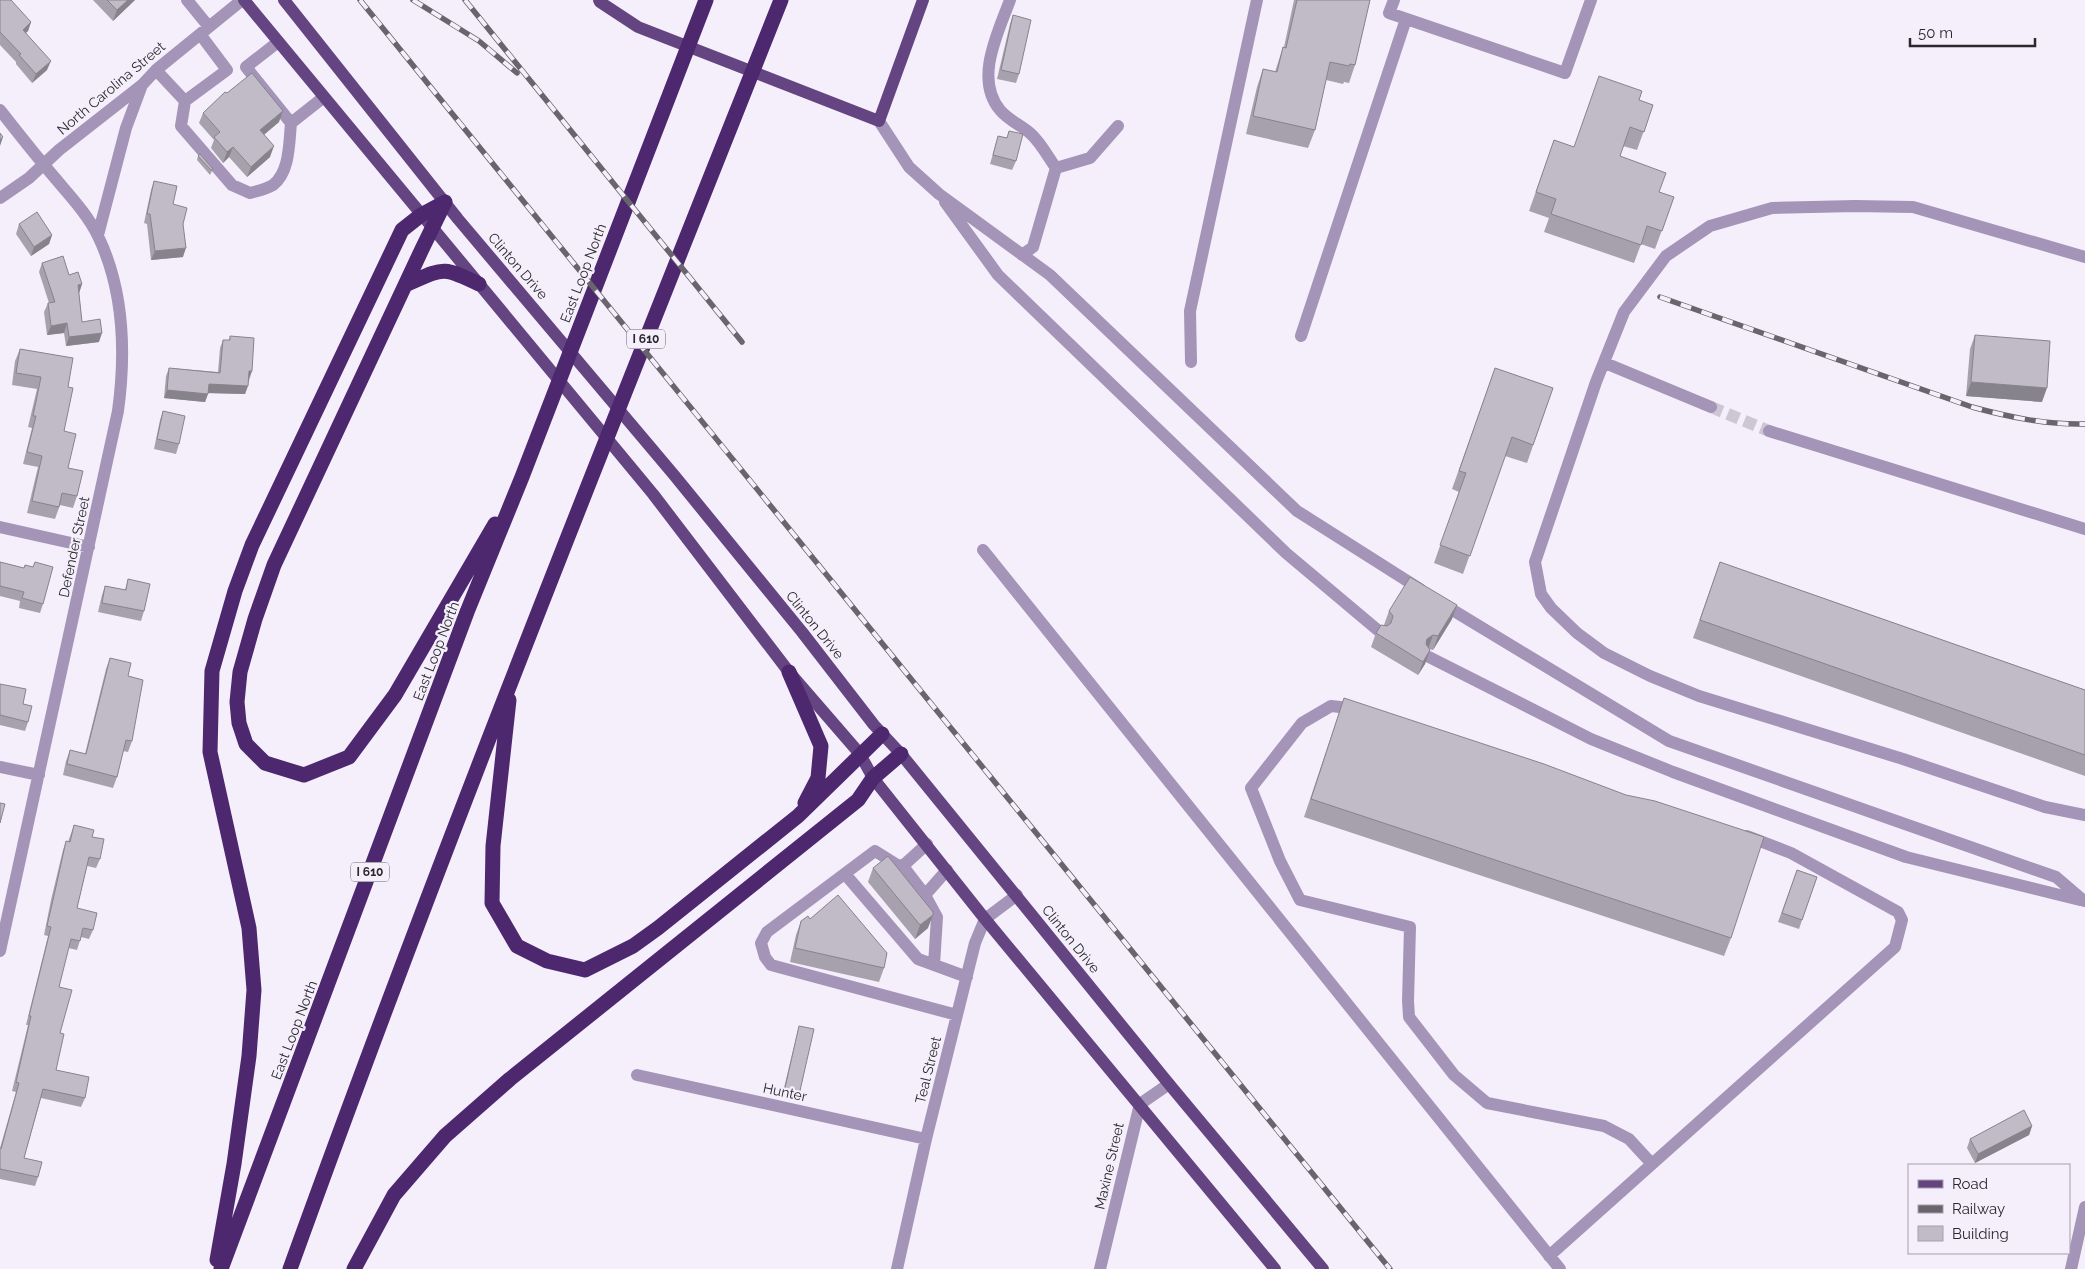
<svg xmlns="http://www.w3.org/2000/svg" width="2085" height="1269" font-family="Raleway,sans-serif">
<rect width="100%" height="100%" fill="#f5effc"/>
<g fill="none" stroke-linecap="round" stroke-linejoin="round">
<!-- minor-tunnel -->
<path stroke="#ccc7d3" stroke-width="12" stroke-dasharray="12 6" stroke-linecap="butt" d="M1711,407l58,24"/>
<!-- minor -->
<path stroke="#a494b7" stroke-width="12" d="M187,0l22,27
M1010,0c-12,33 -36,79 -10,110 8,10 21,15 31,24 10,9 17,23 25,34l-23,79 -11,8
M1394,0l-5,13 176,60 26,-73
M278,42l-32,25 45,56 33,-26
M156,70l29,31 42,-31 -27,-36
M185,101l-4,25 51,59 18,8c7,-2 17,-4 23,-8 17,-13 16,-42 18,-62
M0,110c18,23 36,46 55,68 15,18 33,37 43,58 26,54 28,116 20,175l-118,540
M879,121l30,46 30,27 111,81 247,236 123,78
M1056,168l34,-10 28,-32
M0,198l29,-20 30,-28 83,-65 14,-15 86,-70
M945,202l53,73 288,278 94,79
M98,235l28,-107 16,-43
M2085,257l-172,-50 -58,-1 -83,2 -62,18 -44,30 -42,56 -28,70 -61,180 6,32 10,14 26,25 27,20 46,23 49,20 204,63 142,48 40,8
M1301,336l105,-317
M1191,362l-1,-51 67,-311
M1605,363l106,44
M1769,431l316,98
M0,527l89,20
M983,550l577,719
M1441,603l228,138 387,136 28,24
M1429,657l162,82 82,33 233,85 174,43
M1358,709l-27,-3 -29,17 -51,65 29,73 20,39 110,27 -2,74 1,16 45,58 33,28 117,23 25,13 23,25
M0,767l39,8
M927,844l-22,20 -6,2 -24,-15 -108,81 -6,11 4,14 6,8 186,50
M902,865l23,30
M845,874l73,85 49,18
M934,965l3,-48 -12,-22 22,-25
M637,1075l289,64
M1549,1256l346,-309 7,-27 -4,-8 -107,-59 -44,-17
M897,1269l29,-130 49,-196 10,-24 32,-24
M1100,1269l40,-165 29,-20
M2071,1269l14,-62"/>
<!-- major -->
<path stroke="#644582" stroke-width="12" d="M244,0l409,494 136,178 71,82 13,24 112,141 290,350
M284,0l174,219 216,256 128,157 72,93 27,29 268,330 154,185
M599,0l1,2 38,25 241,94 44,-121"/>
<!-- highway -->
<path stroke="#4e286f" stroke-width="15" d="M445,202l-23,47 -148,316 -19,54 -15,53 -3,30 2,21 7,21 19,19 39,12 45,-18 46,-62 100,-171
M407,284c37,-16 35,-18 72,0
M789,672l32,74 -3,32 -13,25
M509,700l-16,146 -1,57 25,43 30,15 38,9 48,-24 25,-18 140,-112 84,-82
M217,1260l17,-96 15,-108 5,-66 -5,-62 -39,-176 2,-81 23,-80 17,-46 150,-315 19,-15 24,-13
M221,1269l246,-657 55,-135 184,-477
M290,1269c154,-427 323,-847 491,-1269
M354,1269l40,-74 51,-59 65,-57 348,-279 15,-22 28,-24"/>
<!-- rail casing -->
<g stroke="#68656d" stroke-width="5.5">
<path id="rail" d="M360,0l1030,1269
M413,0l66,41 38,32
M465,0l277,342
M1660,297l312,110c37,10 74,18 113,17"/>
</g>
<!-- rail -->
<use href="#rail" stroke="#f5effc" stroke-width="4" stroke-dasharray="11" stroke-linecap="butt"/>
</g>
<!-- wall -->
<path fill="#a6a1ac" d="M0,0l31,22 -3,9 -2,2 21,37 -15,13 -16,-19v-2l-16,-17z
M93,0h42l-22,21z
M1294,0h76l-15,65 -6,18 -5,-1 -1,2 -17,-4 -11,50 -7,18 -62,-14 11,-47 6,-18 12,3 8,-25h1z
M1013,15l6,59 -3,9 -19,-4 13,-55z
M227,93l52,29 -15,13 6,22 -23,20 -18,-20 -6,6 -12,-15 3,-8 -15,-17 4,-10z
M1639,100l14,5 -16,45 -14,-4 -3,10 39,36 15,5 -19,52 -14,-5 -7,19 -90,-31 5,-14 -20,-7 25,-71 20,7z
M1009,131l7,30 -4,9 -22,-6 8,-28 9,2z
M198,156l15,13 -3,6 -13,-15z
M154,181l19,23 10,53 -32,3 -4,-36 -3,-1 7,-33z
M19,224l33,11 -3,9 -18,12 -15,-22z
M42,263l27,12 13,9 -3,9 3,29 17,20 -33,4 -2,-13 -17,2 -3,-23 4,-9h1l-10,-31z
M1975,335l67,67 -76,-6 4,-47z
M230,336l22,35 -7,23 -37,-1 -3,9 -41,-4 2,-22 3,-8 49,4 2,-24 3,-8h6z
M20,349l48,38 -4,44 4,37 9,28 -4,12 -13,-3 -5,14 -28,-6 11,-46 -15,-3 9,-36 -4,-1 9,-38 -25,-4 3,-24z
M1495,368l58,20 -26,75 -22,-7 -42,118 -29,-11 25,-71 -7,-3z
M163,411l16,33 -3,10 -22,-5 6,-29z
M0,562l23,6 10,-1 2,-5 8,42 -3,9 -21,-5 1,-7 -20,-5z
M1720,562l365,128v86l-392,-138z
M128,579l16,32 -3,10 -43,-9 4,-17 3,-9 20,4z
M1389,611l63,8 -19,31 -4,-1 -4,15 -7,11 -47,-28 5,-14 9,-7 -1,-1z
M110,658l18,18 4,65 -4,11 -5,-1 -6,26 -4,11 -50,-13 3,-14 4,-11 15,4 21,-85z
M0,684l23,20 5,18 -3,9 -25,-6z
M1344,698l387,240 -7,18 -420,-139z
M74,825l18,12 8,22 -4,9 -9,-2 -10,42 16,22 -4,9 -8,-2 -4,13 -9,-2 -9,39 1,46 -4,37 29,28 -4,9 -40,-9 -17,60 14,19 -3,9 -35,-7v-31l16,-56 -4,-1 16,-66h-2l22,-89 -4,-1 7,-35 12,-50 3,-9 2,1z
M873,868l55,60 -13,11 -47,-57z
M1797,870l20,7 -18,52 -21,-7z
M801,921l83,47 -5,14 -89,-20 6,-27z
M799,1026v69l-2,5 -15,-4z
M2032,1126l-3,9 -54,28 -8,-15 3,-9z"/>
<!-- shaded-wall -->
<path fill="#87838c" d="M128,0h7l-22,21 4,-11z
M31,22l-3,9 -9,8 4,-9z
M51,61l-4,9 -15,13 4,-9z
M283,111l-4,11 -23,19 4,-11z
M3,137l-3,9v-6z
M274,146l-4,11 -23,20 4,-10z
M233,147l-4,10 -6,6 4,-11z
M52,235l-3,9 -18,12 3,-9z
M186,248l-3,9 -32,3 4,-9z
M82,284l-3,9 -1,-8z
M67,323l-3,10 -17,2 4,-9z
M102,333l-3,9 -33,4 3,-9z
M249,371h3l-4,9z
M1971,382l76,6 -5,14 -76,-6z
M209,384l39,2 -3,8 -39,-1z
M167,390l41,4 -3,8 -41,-4z
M1457,605l-5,14 -19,31 5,-14z
M1433,635l-5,14 -6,4 5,-14z
M1430,650l-5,14 -7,11 5,-13z
M933,915l-5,13 -13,11 5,-14z
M2032,1126l-3,9 -54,28 3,-9z"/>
<!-- building -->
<path fill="#c1bbc8" stroke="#87838c" d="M0,0h11l20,22 -8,8 28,31 -15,13 -17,-19 2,-1 -21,-22z
M107,0h21l-11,10z
M1297,0h73l-15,65 -5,-1 -1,2 -19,-4 -15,68 -62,-14 10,-47 14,3 6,-25 3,1z
M1013,15l18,5 -12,54 -18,-4z
M252,73l31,38 -23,19 14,16 -23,21 -18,-20 -6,5 -13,-15 6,-5 -17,-19 22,-21 2,1z
M1599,76l43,15 -3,9 14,5 -9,27 -14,-5 -10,29 46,17 -7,19 15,5 -12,34 -15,-5 -6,19 -90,-31 5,-15 -20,-7 18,-52 20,7z
M1009,131l14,3 -7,27 -23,-6 5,-19 9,2z
M0,133l3,4 -3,3z
M200,154l13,15 -2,1 -13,-14z
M154,181l23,5 -4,18 14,4 -4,16 3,24 -31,3 -5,-37h-3z
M37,212l15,23 -18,12 -15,-23z
M63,256l6,19 9,-3 4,12 -4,1 4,37 18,-3 2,14 -33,4 -2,-14 -16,3 -3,-23 7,-1 -13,-39z
M1975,335l75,6 -3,47 -76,-6z
M230,336l24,2 -2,33h-3l-1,15 -39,-2 -1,10 -41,-4 2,-22 51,5 3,-33h7z
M20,349l53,9 -5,29 5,1 -9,43 12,3 -8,34 15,3 -6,25 -15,-3 -3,14 -27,-6 10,-45 -15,-4 9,-36h-3l8,-39 -25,-4z
M1495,368l58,20 -20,57 -21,-8 -42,119 -30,-11 26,-72 -7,-2z
M163,411l22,5 -6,28 -22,-5z
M0,562l24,6 1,-3 8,2 2,-5 18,5 -10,37 -21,-6 2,-6 -24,-6z
M1720,562l365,128v65l-385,-135z
M1410,577l47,28 -19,31 -5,-1 -6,4 -1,5 4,6 -7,12 -47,-29 5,-8 6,1 4,-3 2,-7 -4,-5z
M128,579l22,5 -6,27 -42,-8 3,-17 21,4z
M110,658l21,5 -3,13 15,4 -11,61 -6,-1 -9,37 -50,-13 3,-14 16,4z
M0,684l26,5 -3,15 9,2 -4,16 -28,-7z
M1344,698l200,66 82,31 29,6 109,36 -33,101 -420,-139z
M0,803l5,1 -5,19z
M74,825l20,5 -2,7 12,2 -4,20 -11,-2 -12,51 20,5 -4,17 -10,-2 -3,13 -9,-2 -12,48 13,3 -12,43 4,1 -8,36 33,7 -4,21 -42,-9 -19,69 18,4 -4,15 -38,-8v-21l1,1 18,-66 -3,-1 15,-66h-2l22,-89 -4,-1 8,-35 11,-50 4,1z
M888,856l45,56v3l-13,10 -47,-57z
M1797,870l20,7 -15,43 -20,-7z
M838,895l49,58 -3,15 -89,-20 6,-27 7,-5 2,3z
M799,1026l15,3 -15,66 -15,-3z
M2024,1110l8,16 -54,28 -8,-15z"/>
<g text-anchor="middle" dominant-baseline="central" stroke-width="4.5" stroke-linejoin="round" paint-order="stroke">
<!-- shield labels -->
<g fill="#f5effc" stroke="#67646b" stroke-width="1">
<rect x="627" y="329.5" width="38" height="19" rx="4"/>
<rect x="351" y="862.5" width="38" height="19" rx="4"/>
</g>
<g font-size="12" font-weight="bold" fill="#2a282d">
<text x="646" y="339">I 610</text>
<text x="370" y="872">I 610</text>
</g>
<!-- street labels -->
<g font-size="14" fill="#2a282d" stroke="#f5effc">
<text transform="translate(111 88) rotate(-40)">North Carolina Street</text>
<text transform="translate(518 266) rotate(49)">Clinton Drive</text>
<text transform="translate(583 273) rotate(-69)">East Loop North</text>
<text transform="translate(74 547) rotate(-78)">Defender Street</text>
<text transform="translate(815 625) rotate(51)">Clinton Drive</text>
<text transform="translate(436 651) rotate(-69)">East Loop North</text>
<text transform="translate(1071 939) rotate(51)">Clinton Drive</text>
<text transform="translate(294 1030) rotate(-69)">East Loop North</text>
<text transform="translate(928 1070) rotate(-76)">Teal Street</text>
<text transform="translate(785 1092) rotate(12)">Hunter</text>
<text transform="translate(1109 1166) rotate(-77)">Maxine Street</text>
</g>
</g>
<!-- legend -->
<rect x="1908" y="1164" width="162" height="90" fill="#f5effc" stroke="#a49fa9"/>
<rect x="1918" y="1180" width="25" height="8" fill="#644582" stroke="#a49fa9"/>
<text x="1952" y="1189" font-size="15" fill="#2a282d">Road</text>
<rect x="1918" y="1205" width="25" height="8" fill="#68656d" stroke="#a49fa9"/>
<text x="1952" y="1214" font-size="15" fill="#2a282d">Railway</text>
<rect x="1918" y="1226" width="25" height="15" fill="#c1bbc8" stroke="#a49fa9"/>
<text x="1952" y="1239" font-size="15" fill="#2a282d">Building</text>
<!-- scale -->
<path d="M1910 38v8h125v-8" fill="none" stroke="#2a282d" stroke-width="2.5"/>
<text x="1918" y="38" font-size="15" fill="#2a282d" stroke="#f5effc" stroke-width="4" paint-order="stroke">50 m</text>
</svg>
